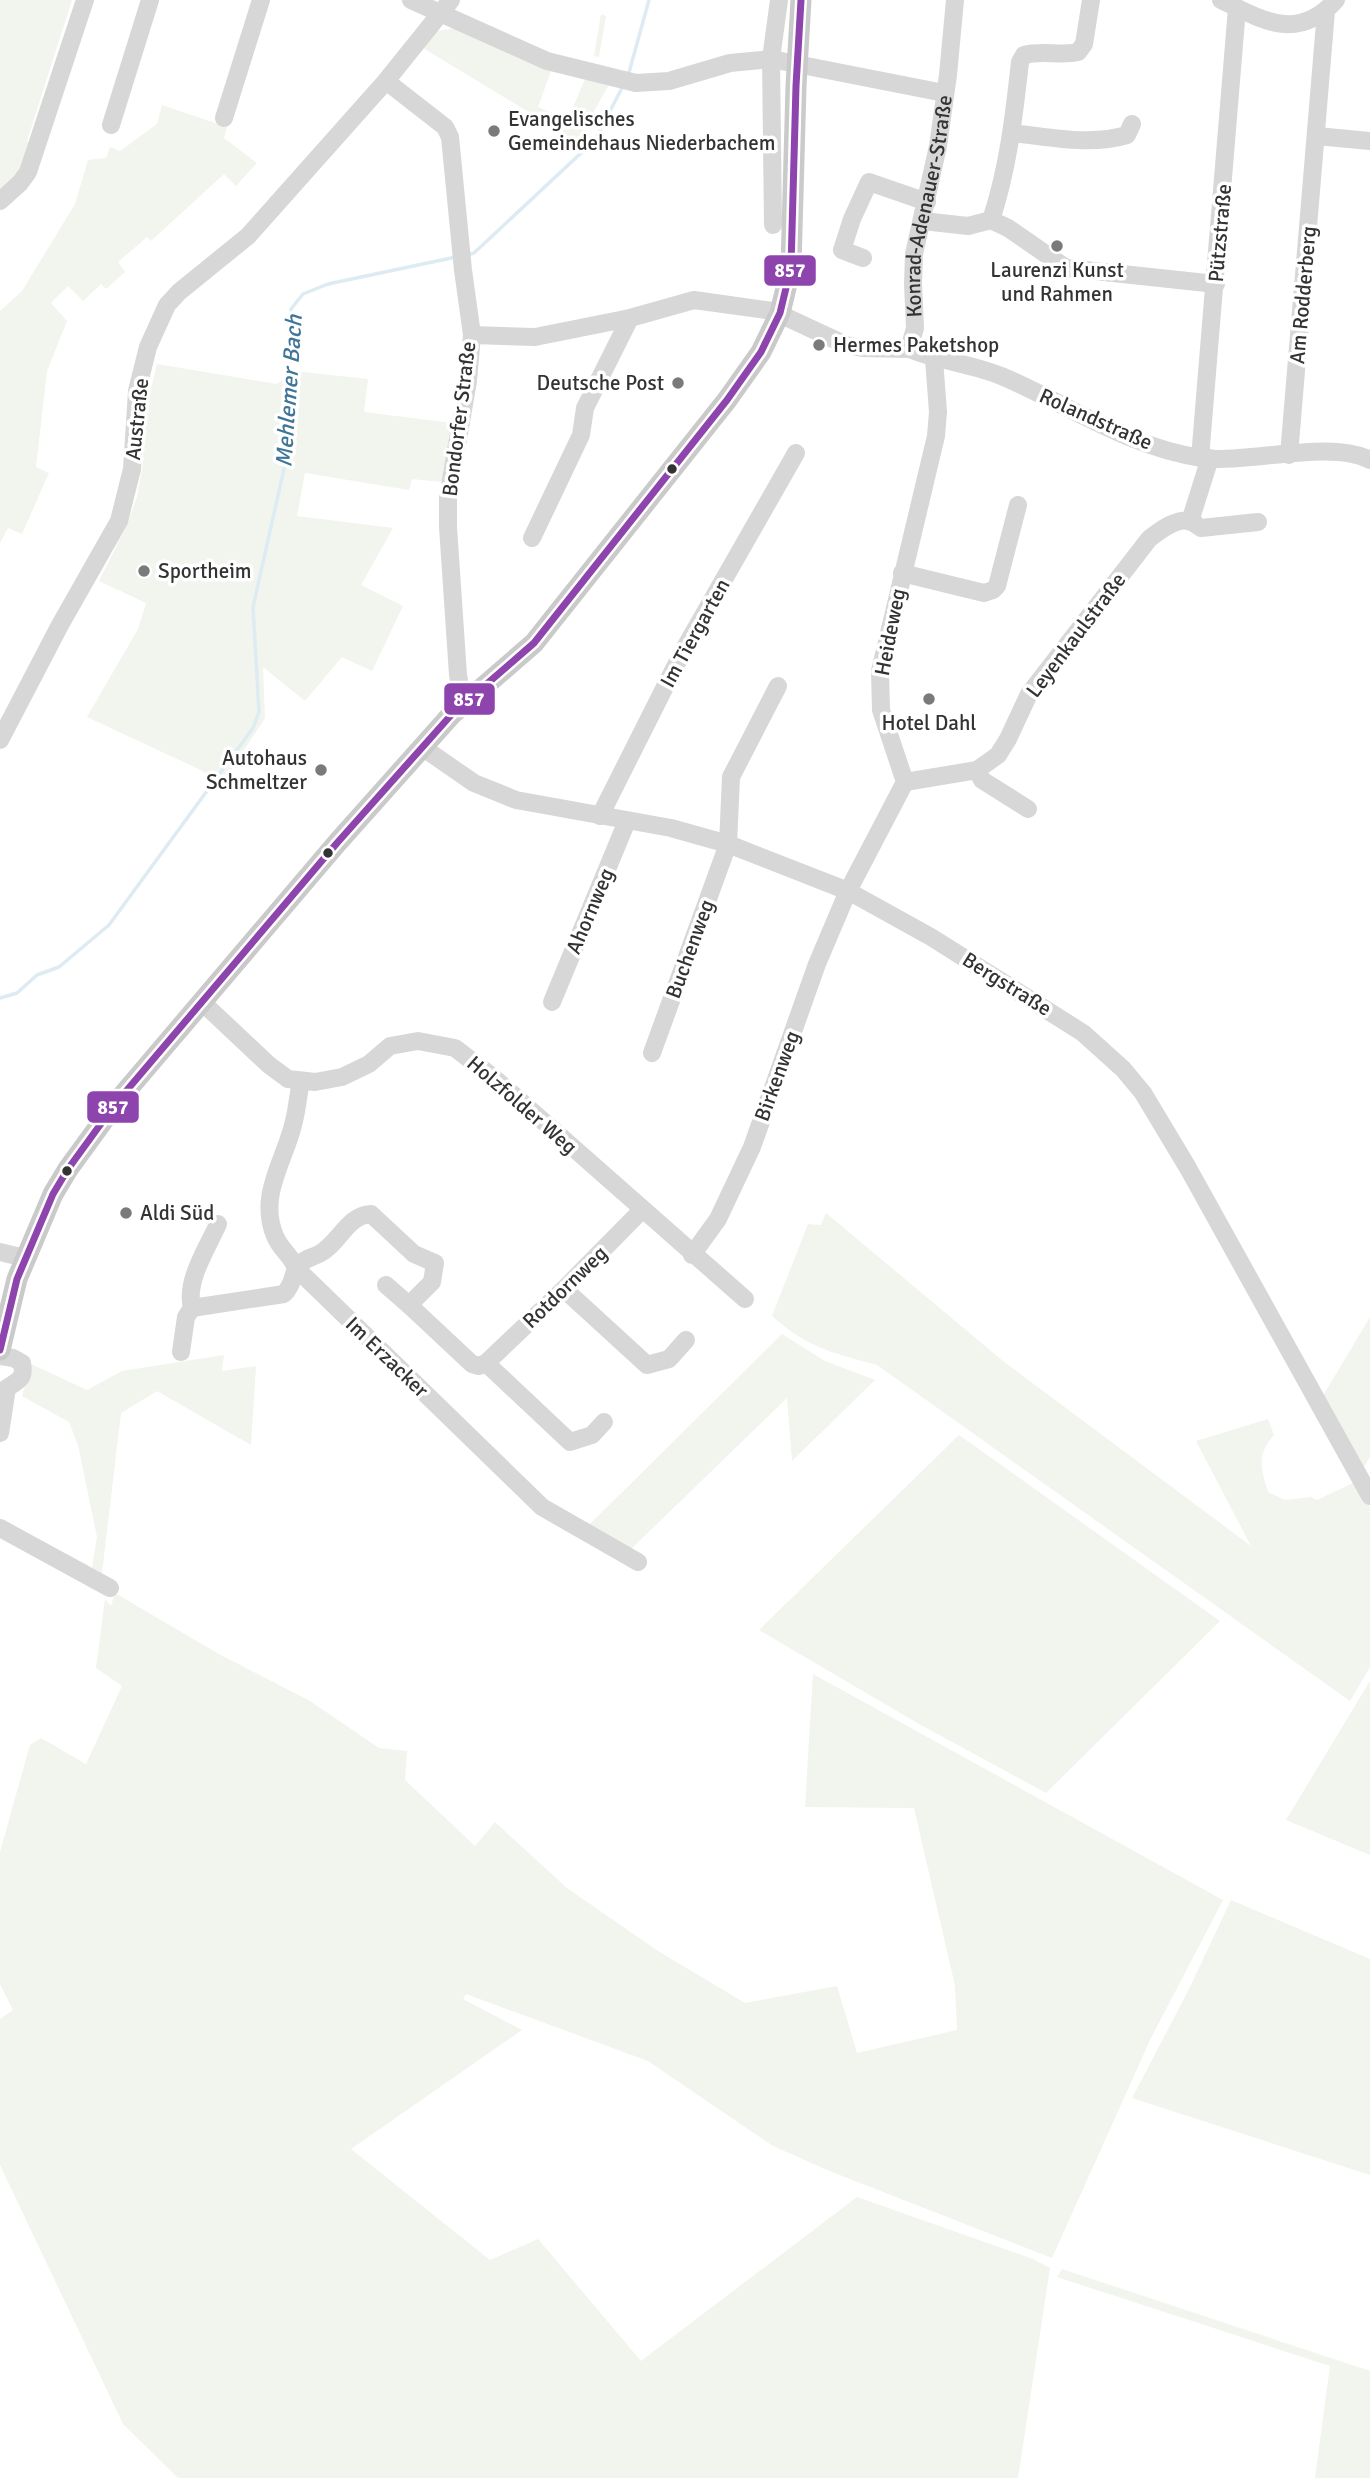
<svg xmlns="http://www.w3.org/2000/svg" width="1370" height="2478" font-family="Signika,sans-serif">
<rect width="100%" height="100%" fill="#fff"/>
<!-- green -->
<path fill="#f1f5ed" d="M0,0h72l-45,141 5,8 -11,28 -21,12z
M601,14l5,2 -7,41 -5,-1z
M457,28l94,43 -13,36 30,12 17,-40 25,4 -32,56 -10,-3 -145,-88 13,-17z
M162,105l65,22 -3,11 33,25 -21,23 -12,-12 -73,67 -4,-4 -29,25 7,10 -19,17 -5,-5 -18,17 -15,-15 -17,17 16,18 -20,50 -11,96 13,6 -27,61 -14,-6 -8,15v-232l22,-20 53,-87 13,-44 18,-2 4,-11 10,4 37,-27z
M157,364l120,20 17,-13 74,8 -4,33 88,11 -10,59 -30,-3 -3,11 -104,-17 -8,43 96,12 -32,57 42,21 -31,65 -30,-14 -37,44 -42,-34 2,51 -41,63 -137,-64 51,-88 8,-26 -47,-22 27,-54 11,-30 6,-33 1,-47z
M826,1213l177,148 248,185 -55,-105 72,-22 6,16c-18,20 -13,34 -6,57l17,8 26,-3 6,3 38,-18 15,25v160l-20,34 -473,-336c-44,-12 -69,-17 -105,-49l36,-92 13,1z
M1370,1317v140l-9,15 -40,-73z
M782,1334l43,27 50,19 -83,81 -5,-63 -160,155 -43,-23z
M224,1355l-2,16 34,-5 -5,79 -94,-54 -36,22 -19,160 -10,-5 5,-31 -19,-92 -9,-23 -47,-26 9,-32 56,26 35,-19z
M959,1435l261,186 -174,172 -127,-69 -160,-94z
M115,1593l102,60 93,48 69,47 28,3 -2,29 70,66 20,-24 72,66 91,63 87,52 92,-17 20,67 100,-23 -2,-44 -41,-178 -109,-1 8,-133 410,226 -72,138 -99,220 -225,-88 -54,-24 -125,-85 -182,-67 -3,5 59,31 -171,119 139,111 48,-21 103,122 216,-164 176,62 17,9 -32,210h-840l-55,-54 -123,-259v-146l13,-9 -13,-26v-132l30,-107 11,-7 45,26 36,-78 -26,-18 9,-69 6,7z
M1370,1681v174l-84,-35z
M1231,1900l139,59v216l-238,-77 55,-105z
M1062,2269l308,102v107h-55l15,-112 -273,-89z"/>
<g fill="none" stroke-linecap="round" stroke-linejoin="round">
<!-- stream -->
<path stroke="#ddebf3" stroke-width="3.5" d="M628,76l21,-76
M467,255l7,-2 121,-113 28,-54
M0,998l17,-5 20,-18 22,-8 50,-42 144,-197 6,-16 -6,-105 35,-156 3,-142 12,-15 25,-10 128,-27"/>
<!-- minor -->
<g stroke="#d7d7d7" stroke-width="18">
<path d="M411,0l136,61 89,22 33,-2 61,-18 41,-4 173,34"/>
<path d="M1221,0c43,21 77,42 115,0"/>
<path d="M386,81l59,46 5,10 13,133 9,65 -4,46 -20,116v30l10,148 5,28"/>
<path d="M224,118l37,-118"/>
<path d="M111,125l39,-125"/>
<path d="M1012,133c39,4 78,13 115,2l5,-11"/>
<path d="M1317,136l53,5"/>
<path d="M0,201l20,-18 8,-11 57,-172"/>
<path d="M991,220c17,-51 23,-104 29,-158l4,-7c18,-5 36,1 54,-3l6,-8 7,-44"/>
<path d="M923,221l45,5 23,-6 17,8 58,40 150,16"/>
<path d="M773,225l-2,-166 8,-59"/>
<path d="M863,258l-21,-8 10,-31 17,-37 58,20"/>
<path id="s1" d="M472,335l63,2 95,-19 64,-18 79,11 73,34 16,3 47,1 6,-21 -2,-44 1,-30 24,-108 10,-71 7,-75"/>
<path d="M909,349c32,13 66,15 97,29 64,28 125,70 196,80 46,6 129,-19 168,2"/>
<path d="M1289,455l37,-444"/>
<path d="M1200,458l37,-450"/>
<path d="M1193,522l-1,-7 18,-57"/>
<path d="M532,538l49,-103 4,-27 45,-90"/>
<path d="M902,573l82,20 9,-3 4,-4 21,-81"/>
<path d="M0,740l60,-115 59,-104 13,-52 5,-78 11,-44 19,-42 12,-13 69,-56 138,-155 65,-81"/>
<path d="M422,747l52,36 42,17 155,28 57,16 120,47 83,46 152,96 40,36 20,24 45,75 182,328"/>
<path d="M977,770l5,10 46,29"/>
<path d="M905,782l72,-12 21,-15 10,-16 21,-45 120,-155c9,-7 29,-23 42,-17 4,1 6,4 10,6l57,-6"/>
<path d="M600,816l83,-165 113,-198"/>
<path d="M552,1002l75,-181"/>
<path d="M203,1003l66,62 19,14 27,3 27,-5 27,-13 21,-18 28,-5 37,7 39,30 251,221"/>
<path d="M652,1053l76,-209 3,-67 47,-91"/>
<path d="M301,1081c-3,15 -4,30 -8,44 -9,37 -35,71 -18,111 5,13 16,19 21,32l246,239 96,55"/>
<path d="M218,1224c-11,25 -33,57 -26,84l92,-14c12,-13 7,-21 15,-29 6,-7 12,-7 20,-11 20,-10 28,-39 52,-40l43,40 21,9 -3,19 -23,23 63,59 7,2 7,-3"/>
<path d="M0,1252l25,6"/>
<path d="M692,1255l26,-36 34,-72 65,-183 31,-73 57,-109 -24,-72 -1,-39 56,-235 2,-24 -4,-53"/>
<path d="M386,1285l23,20"/>
<path d="M564,1289l83,76 22,-6 17,-19"/>
<path d="M181,1352l5,-35 6,-9"/>
<path d="M0,1356l13,2 9,5c3,16 -3,17 -15,25l-7,45"/>
<path d="M604,1422l-12,13 -22,7 -84,-79 78,-74 78,-79"/>
<path d="M0,1528l110,60"/>
</g>
<!-- major -->
<path stroke="#cacaca" stroke-width="21" d="M0,1350l17,-71 36,-85 15,-25 48,-66 221,-260 115,-129 82,-71 193,-243 34,-48 19,-39 11,-46 5,-181 5,-86"/>
<!-- bus-1 casing -->
<g stroke="#fff" stroke-width="12">
<path id="bus-1" d="M0,1350l17,-71 36,-85 15,-25 48,-66 221,-260 115,-129 82,-71 193,-243 34,-48 19,-39 11,-46 5,-181 5,-86"/>
</g>
<!-- bus-1 -->
<use href="#bus-1" stroke="#8e44ad" stroke-width="7"/>
</g>
<!-- markers -->
<g fill="#7a7a7a" stroke="#fff" stroke-width="2.5">
<circle cx="494" cy="131" r="7"/>
<circle cx="1057" cy="246" r="7"/>
<circle cx="819" cy="345" r="7"/>
<circle cx="678" cy="383" r="7"/>
<circle cx="144" cy="571" r="7"/>
<circle cx="929" cy="699" r="7"/>
<circle cx="321" cy="770" r="7"/>
<circle cx="126" cy="1213" r="7"/>
</g>
<g fill="#333" stroke="#fff" stroke-width="2.5">
<circle cx="672" cy="469" r="6"/>
<circle cx="328" cy="853" r="6"/>
<circle cx="67" cy="1171" r="6"/>
</g>
<g text-anchor="middle" dominant-baseline="central" stroke-width="7" stroke-linejoin="round" paint-order="stroke">
<!-- poi labels -->
<g font-size="21" fill="#333" stroke="#fff" text-anchor="start">
<text x="508" y="119">Evangelisches<tspan x="508" dy="24">Gemeindehaus Niederbachem</tspan></text>
<text x="1057" y="270" text-anchor="middle">Laurenzi Kunst<tspan x="1057" dy="24">und Rahmen</tspan></text>
<text x="833" y="345">Hermes Paketshop</text>
<text x="664" y="383" text-anchor="end">Deutsche Post</text>
<text x="158" y="571">Sportheim</text>
<text x="929" y="723" text-anchor="middle">Hotel Dahl</text>
<text x="307" y="758" text-anchor="end">Autohaus<tspan x="307" dy="24">Schmeltzer</tspan></text>
<text x="140" y="1213">Aldi Süd</text>
</g>
<!-- street labels -->
<g font-size="21" fill="#333" stroke="#fff">
<text stroke="none"><textPath href="#s1" startOffset="595">Konrad-Adenauer-Straße</textPath></text>
<text transform="translate(1220 233) rotate(-85)">Pützstraße</text>
<text transform="translate(1303 295) rotate(-85)">Am Rodderberg</text>
<text transform="translate(137 419) rotate(-84)">Austraße</text>
<text transform="translate(459 419) rotate(-83)">Bondorfer Straße</text>
<text transform="translate(1096 419) rotate(24)">Rolandstraße</text>
<text transform="translate(890 632) rotate(-79)">Heideweg</text>
<text transform="translate(695 633) rotate(-61)">Im Tiergarten</text>
<text transform="translate(1076 635) rotate(-53)">Leyenkaulstraße</text>
<text transform="translate(590 911) rotate(-67)">Ahornweg</text>
<text transform="translate(690 949) rotate(-70)">Buchenweg</text>
<text transform="translate(1007 984) rotate(32)">Bergstraße</text>
<text transform="translate(777 1076) rotate(-70)">Birkenweg</text>
<text transform="translate(522 1105) rotate(41)">Holzfolder Weg</text>
<text transform="translate(565 1287) rotate(-44)">Rotdornweg</text>
<text transform="translate(387 1357) rotate(44)">Im Erzacker</text>
</g>
<!-- water labels -->
<g font-size="23" font-style="italic" fill="#3f7597" stroke="#fff">
<text transform="translate(289 391) rotate(-86)">Mehlemer Bach</text>
</g>
</g>
<g stroke="#fff" stroke-width="2.5">
<rect x="763" y="254" width="54" height="33" rx="7" fill="#8e44ad"/>
<rect x="443" y="682" width="53" height="34" rx="7" fill="#8e44ad"/>
<rect x="86" y="1090" width="54" height="34" rx="7" fill="#8e44ad"/>
</g>
<g font-size="19" text-anchor="middle" font-weight="bold" fill="#fff">
<text x="790" y="277">857</text>
<text x="469" y="706">857</text>
<text x="113" y="1114">857</text>
</g>
</svg>
